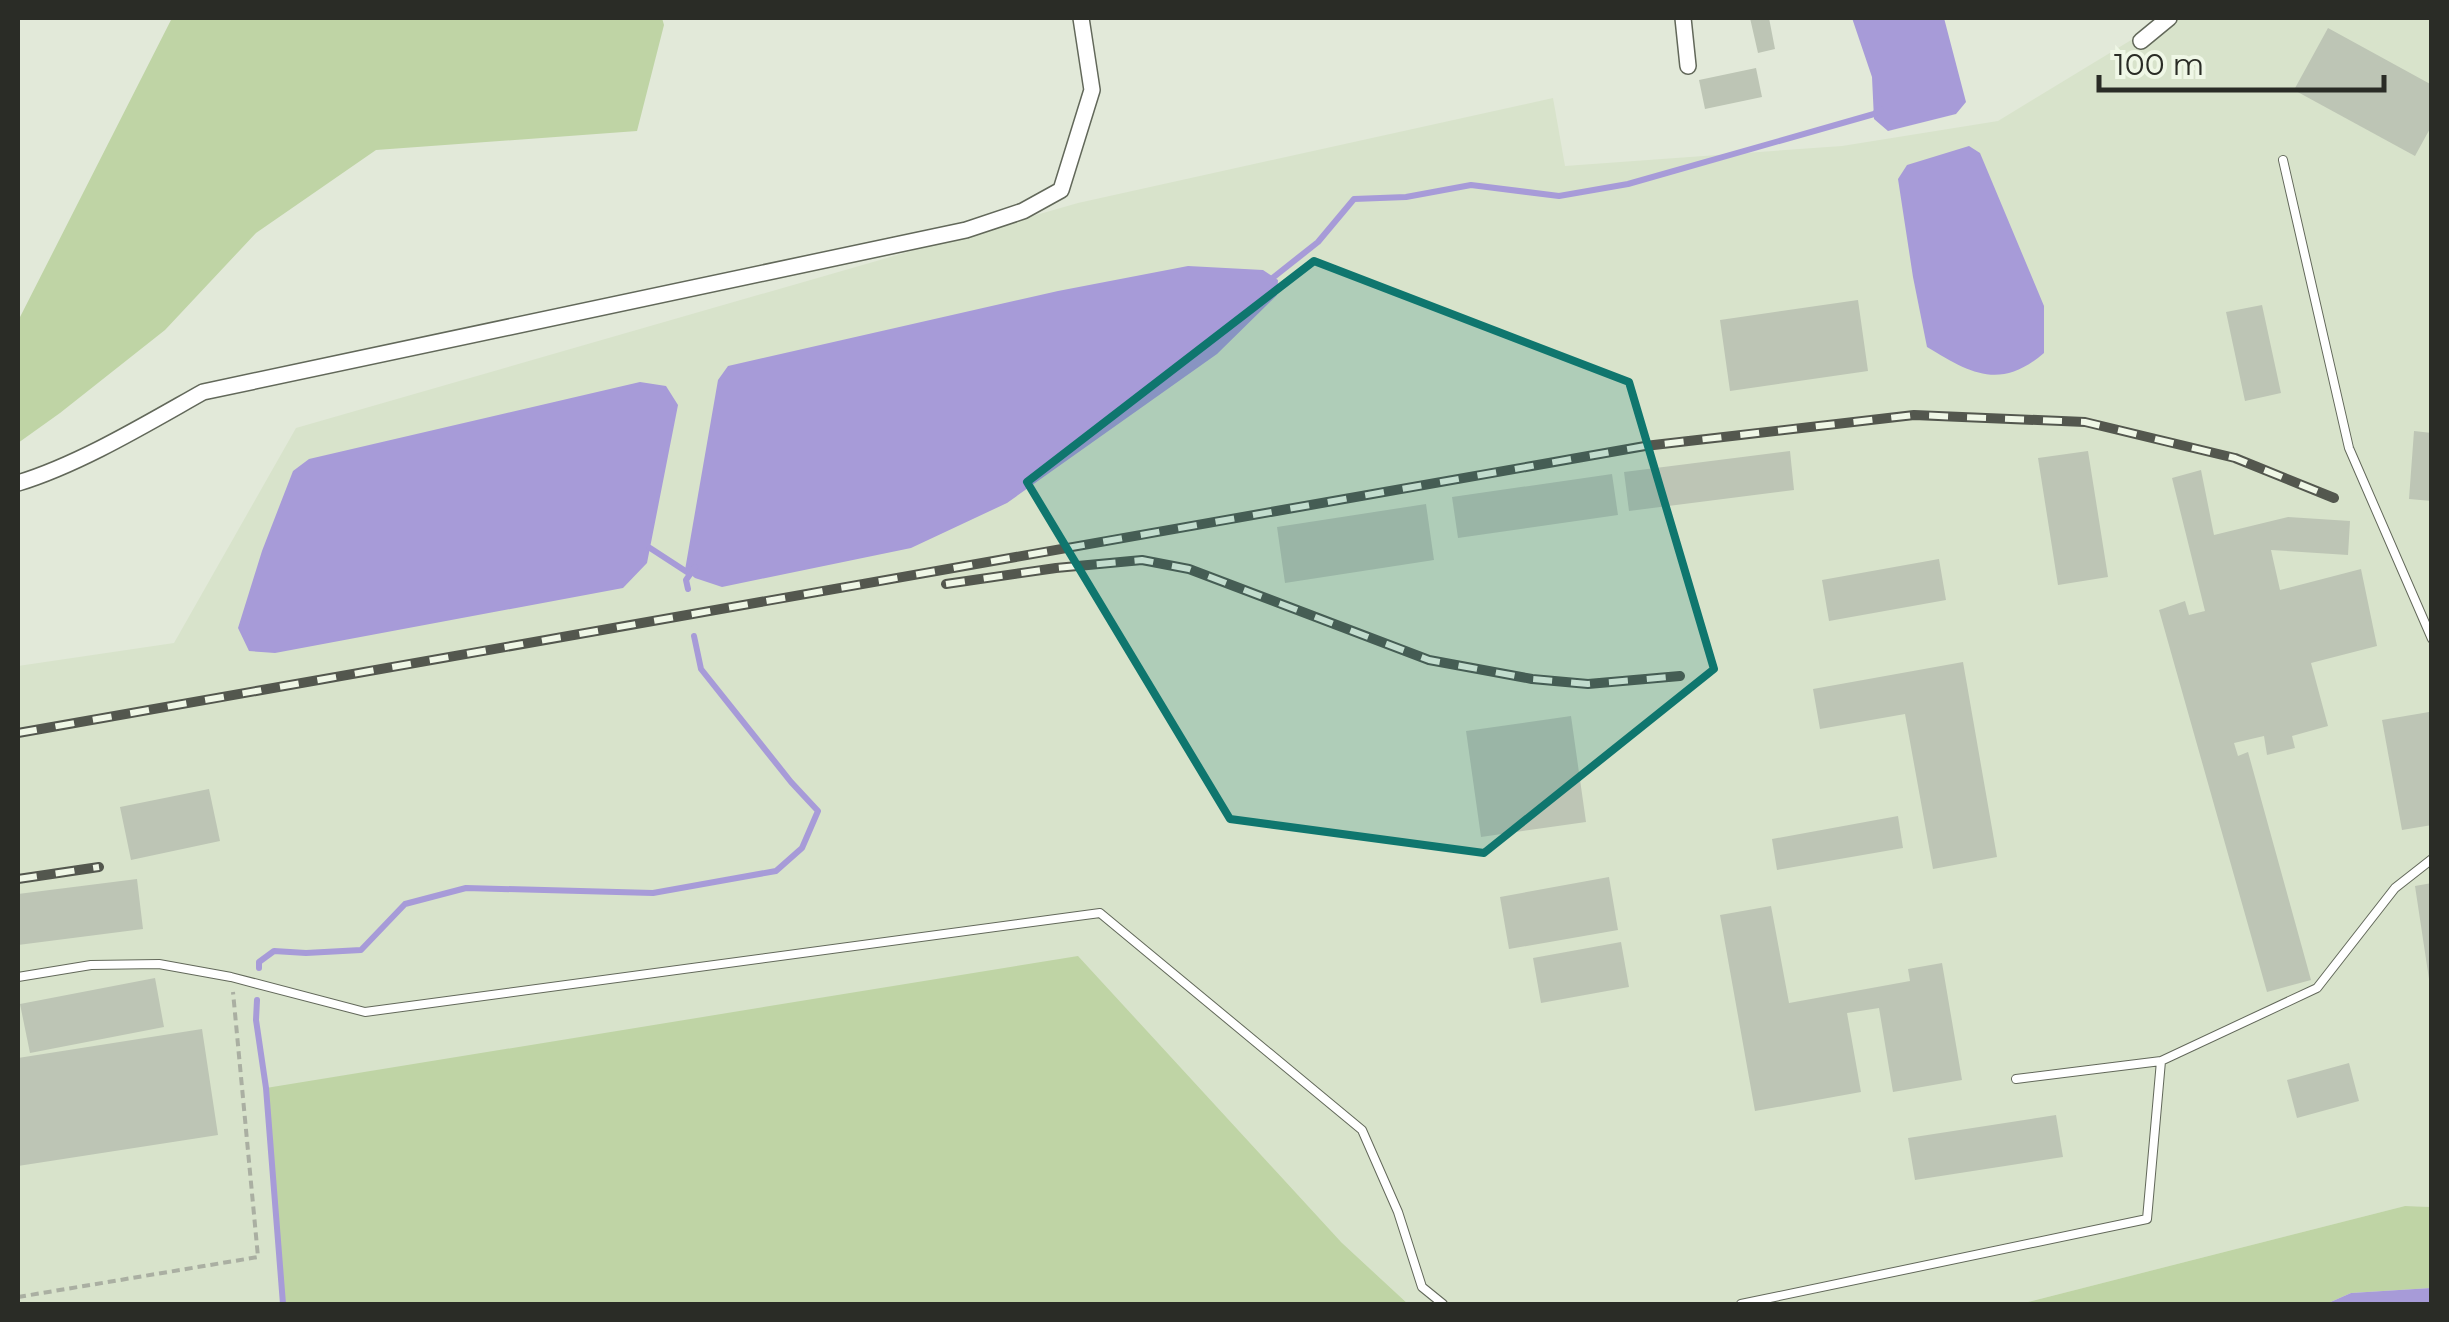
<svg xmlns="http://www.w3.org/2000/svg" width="2449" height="1322" font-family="Montserrat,sans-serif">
<rect width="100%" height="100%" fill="#e2e9d9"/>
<!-- built -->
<path fill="#d8e3cb" d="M2159,18h272v1189l-26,-1 -385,98h-612l-67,-62 -1075,-153 17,215h-265v-638l156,-23 122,-215 782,-225 475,-105 12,68 277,-20 156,-25 148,-90z"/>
<!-- green -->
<path fill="#bfd4a5" d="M172,18h490l2,7 -27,106 -261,19 -120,83 -91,97 -105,83 -42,30v-122z
M1078,956l263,286 67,62h-1125l-17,-216z
M2405,1206l26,1v81l-80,5 -25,11h-306z"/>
<!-- water -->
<path fill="#a79bd8" d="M1852,18h92l22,84 -10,12 -68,17 -14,-12 -2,-42z
M1969,146l11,7 64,153v47c-44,38 -74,20 -117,-6l-14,-70 -15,-98 9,-14z
M1188,266l75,4 15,10 -1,15 -60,59 -210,149 -96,45 -189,39 -27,-9 -10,-8 33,-190 10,-14 330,-75z
M640,382l26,4 12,19 -31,158 -24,25 -348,65 -26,-2 -11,-23 24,-77 31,-80 16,-12z
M2431,1288v16h-105l25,-11z"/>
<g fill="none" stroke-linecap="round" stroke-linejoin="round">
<!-- stream -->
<path stroke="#a79bd8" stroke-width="6" d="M1270,280l48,-38 36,-43 52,-2 65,-12 88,11 69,-12 246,-70 6,-5
M650,548l40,26
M688,589l-2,-9 9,-13
M259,968v-6l15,-11 32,2 55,-3 44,-46 61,-16 187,5 123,-22 26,-23 16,-37 -27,-29 -90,-113 -7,-33
M257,1000l-1,20 10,68 17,216"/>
</g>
<!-- building -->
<path fill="#bdc5b5" d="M1750,18h19l6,31 -17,4z
M2328,28l104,57v40l-17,31 -121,-66z
M1756,68l6,29 -57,12 -6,-29z
M1858,300l10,71 -138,20 -10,-71z
M2262,305l19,88 -36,8 -19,-89z
M2414,431l18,2v68l-23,-2z
M1790,451l4,39 -165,21 -5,-39z
M2088,451l20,126 -50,8 -20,-127z
M2201,470l13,65 74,-18 62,4 -2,34 -77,-5 9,40 81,-21 16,77 -66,17 17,63 -36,10 3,12 -28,7 -3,-19 -30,7 4,13 10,-4 63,228 -44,12 -108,-382 26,-9 4,14 16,-4 -33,-133z
M1612,474l6,41 -160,23 -6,-41z
M1426,504l8,56 -149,23 -8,-56z
M1939,559l7,41 -117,21 -7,-41z
M1963,662l34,195 -64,12 -28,-155 -85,15 -7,-40z
M2429,712l3,14v99l-30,5 -20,-110z
M1571,716l15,106 -105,15 -15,-106z
M209,789l11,52 -89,19 -11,-53z
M1898,816l5,32 -126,22 -5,-31z
M1609,877l9,53 -109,19 -9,-52z
M137,879l6,50 -125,16v-51z
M2432,883v96h-3l-14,-93z
M1771,906l18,97 121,-22 -2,-12 34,-6 20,117 -69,12 -14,-84 -32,5 14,79 -106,19 -35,-196z
M1621,942l8,45 -88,16 -8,-45z
M155,978l9,49 -134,26 -10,-49z
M202,1029l16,106 -200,31v-108z
M2349,1063l10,38 -62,17 -10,-38z
M2056,1115l7,42 -148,23 -7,-42z"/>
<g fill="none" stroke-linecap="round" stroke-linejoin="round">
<!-- service casing -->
<g stroke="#62685a" stroke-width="10">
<path id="service" d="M2283,160l66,288 83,191
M18,977l73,-12 68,-1 72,13 134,35 735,-99 262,217 36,82 24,75 21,17
M2016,1079l145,-18 156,-73 78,-100 37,-29
M1741,1304l406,-85 14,-158"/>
</g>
<!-- minor casing -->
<g stroke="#62685a" stroke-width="18">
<path id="minor" d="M1683,18l5,48
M2141,41l28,-23
M18,483c62,-19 128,-59 185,-91l763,-162 57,-19 38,-21 31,-100 -11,-72"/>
</g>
<!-- path -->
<path stroke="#aaafa2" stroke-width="4" stroke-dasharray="8 5" stroke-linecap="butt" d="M18,1297l240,-40 -25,-265"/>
<!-- service -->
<use href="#service" stroke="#fff" stroke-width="8"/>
<!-- minor -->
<use href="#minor" stroke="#fff" stroke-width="15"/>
<!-- rail casing -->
<g stroke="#53574e" stroke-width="10">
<path id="rail" d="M946,584l110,-16 86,-8 47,9 240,91 103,19 56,5 92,-8
M18,733l1627,-287 269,-31 171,7 150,36 99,40
M18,879l81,-12"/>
</g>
<!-- rail -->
<use href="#rail" stroke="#eff7e6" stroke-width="6" stroke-dasharray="19" stroke-linecap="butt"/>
</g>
<!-- marked area -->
<path fill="#0f766e" fill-opacity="0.2" stroke="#0f766e" stroke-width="8" stroke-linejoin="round" d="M1314,261l315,121 85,287 -230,184 -254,-34 -203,-337z"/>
<!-- border -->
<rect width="2449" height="1322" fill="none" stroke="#2a2c26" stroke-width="40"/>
<!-- scale -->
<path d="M2099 75v15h285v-15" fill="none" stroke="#2a2c26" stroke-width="5"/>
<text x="2114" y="75" font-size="30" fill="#2a2c26" stroke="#eff7e6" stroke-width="8" paint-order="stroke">100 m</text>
</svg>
